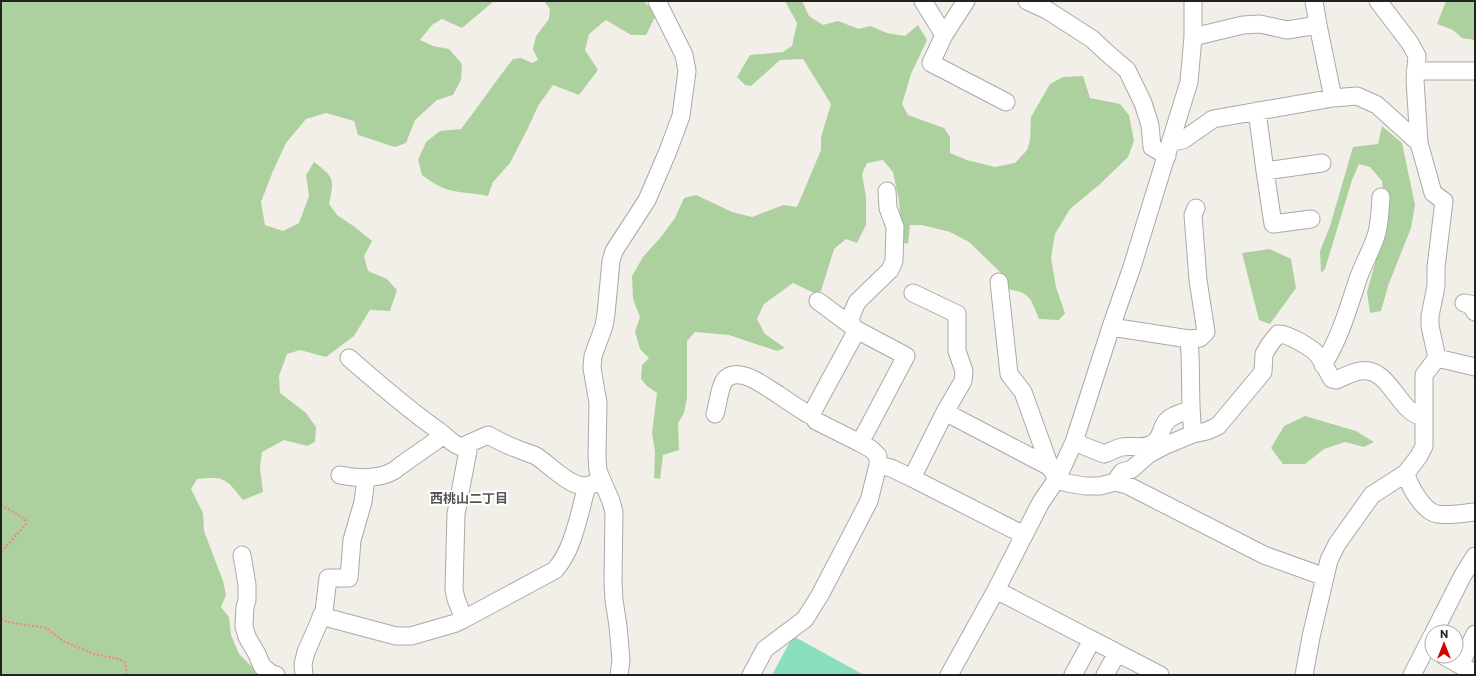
<svg xmlns="http://www.w3.org/2000/svg" width="1476" height="676" font-family="Commissioner,'Noto Sans JP',sans-serif">
<rect width="100%" height="100%" fill="#f2efe9"/>
<!-- forest -->
<path fill="#add19e" d="M1,1h493l-32,27 -20,-9 -10,6 -12,15 13,6 16,3 13,15 -1,16 -8,15 -16,5 -22,20 -9,23 -11,4 -37,-12 -4,-14 -28,-8 -20,6 -20,24 -13,28 -12,31 4,23 18,6 16,-8 10,-27 -3,-21 8,-13c21,16 20,17 15,42l8,11 18,12 17,14 -8,15 4,15 19,8 10,11 -7,21 -20,-1 -16,26 -28,21 -26,-7 -13,4 -8,22 1,17 26,20 10,14 -1,15 -8,4 -23,-6 -22,12 -2,15 3,25 -20,8c-17,-22 -19,-24 -46,-21l-6,10 12,24 1,18 19,50 3,14 -5,12 8,10 2,18 8,19 21,21h-259z
M544,1h100l12,14 -10,20h-15l-25,-15 -17,14 -4,16 13,20 -19,25 -26,-10 -15,21 -10,22 -18,35 -17,19 -5,14c-15,-4 -33,-2 -47,-9 -7,-3 -13,-8 -19,-12l-4,-15 8,-18 14,-11 21,-2c18,-23 34,-47 52,-70l8,-1 11,5 6,-3 -5,-11 3,-13 13,-17 1,-10z
M785,1h17l7,15 14,9 15,-4 21,8 11,-3 17,7 18,3 13,-11 9,15 -16,34 -9,30 6,11 36,13 6,9v16l17,7 28,7 20,-4 12,-13 3,-10 1,-23 19,-33 13,-7 20,-1 7,22 30,6 9,11 5,26 -6,16 -29,28 -29,24 -15,25 -4,24 5,29 9,26 -6,7 -20,-1c-9,-21 -8,-26 -32,-30l-5,-15 -33,-32 -19,-10 -28,-7h-12l-2,19 -6,-2 -3,-41 -6,-29 -10,-12 -16,3 -5,11 4,23v28l-9,18 -11,-4 -12,10 -13,42 -7,2 -21,-10 -29,21 -7,15 8,15 20,14 -8,3 -48,-16 -34,-3 -8,9v57l-3,15 -6,10 1,27 -16,5 -3,24 -6,-1 1,-26 -3,-19 5,-40 -10,-7 -6,-7 1,-14 7,-7 -9,-9 -5,-17 5,-15 -7,-18 -1,-23 11,-19 18,-20 14,-19 9,-20 12,-3 36,17 20,5 31,-12 14,2 24,-57v-13l10,-33 -28,-45 -23,1 -29,26 -6,-1 -8,-8 13,-22 33,-3 9,-6 5,-23z
M1446,1h29v39l-13,-2 -9,-8 -16,-6z
M1382,126l20,17 13,62 -4,23 -23,58 -7,25 -11,2 -3,-21 20,-71 -5,-40 -12,-14 -11,-3 -7,16 -27,89 -4,4 -1,-22 10,-25 23,-79 25,-3z
M1270,249l21,10 5,29 -26,36 -11,-4 -17,-67z
M1305,416l51,15 18,11 -10,5 -19,-5 -21,7 -19,15h-22l-12,-16 13,-22z"/>
<!-- pitch -->
<path fill="#88e0be" d="M793,636l71,39h-92z"/>
<g fill="none" stroke-linecap="round" stroke-linejoin="round">
<!-- minor casing -->
<g stroke="#a9a9a9" stroke-width="19">
<path id="minor" d="M923,1l21,34
M966,1l-22,34 -13,28 75,39
M1027,1l20,9 45,29 15,14 20,17 16,33 7,22 2,22 15,9
M1314,1l4,24
M1193,37l50,-12 17,-1 27,6 31,-5 15,73
M1415,71h60
M1257,111l8,60 57,-8
M1171,142l12,-2 30,-21 120,-21 24,-2 20,9 42,38
M1265,171l8,53 38,-5
M999,282l10,92 14,18 27,75
M818,301l39,29
M1464,303l6,1 5,8
M851,326v-10l6,-14 33,-32 4,-9 1,-34 -7,-19 -1,-17
M1111,327l78,12c3,32 0,63 4,95
M857,330l49,26 -46,87 -44,-22 -3,-5v-5z
M1189,339l11,-1 6,-6 -8,-52 -5,-65 3,-7
M349,358c29,25 58,51 90,73 8,6 13,13 22,16l27,-12c9,5 18,10 27,13 7,3 14,5 21,8 15,9 41,41 60,26
M1437,358l38,9
M1323,365c17,-27 25,-56 35,-86 5,-14 13,-28 18,-43 4,-12 4,-26 5,-39
M945,412l105,55 7,12 10,4 18,3h15l15,-4 12,3 137,70 61,22
M715,414c3,-9 4,-25 9,-33 13,-18 43,7 55,14 10,7 19,13 29,19l5,2
M1074,442l30,12c6,-2 12,-6 18,-7 11,-2 23,3 33,-5 5,-4 6,-11 9,-17 4,-9 17,-12 26,-15
M860,443l11,6 7,7v9l13,3 21,10 112,57
M1406,473c3,13 17,38 31,41 10,2 27,-1 38,-2
M340,475c18,4 46,5 60,-9l44,-31
M912,478l33,-66 18,-31 1,-10 -7,-20v-37l-44,-21
M1115,482l7,-10 10,-3 17,-15 15,-8 29,-12 14,-3 11,-5 45,-54 1,-18 6,-10 8,-10c7,-2 34,14 39,20 6,7 10,17 15,25l4,1c8,-3 16,-8 24,-9 30,-5 37,41 63,46
M242,555l5,30v15l-2,7 -1,19 3,11 10,17 5,12 8,7 6,2
M996,590l164,85
M321,616l75,20h15l45,-13 8,-4 91,-49c19,-21 24,-57 32,-84
M464,619l-8,-20 -2,-10 2,-75 13,-69
M1434,632l29,-57 12,-19
M1475,634l-15,31 15,8
M1444,656l16,9
M304,675l-1,-11 3,-12 18,-41 4,-33h21l3,-38 11,-38 3,-24
M619,675l2,-15 -3,-34 -4,-26 -1,-18 1,-70 -3,-11 -13,-30 -1,-14 1,-54 -6,-35 1,-12 11,-30 2,-12 5,-53 3,-10 33,-51 21,-49 13,-35 6,-45 -3,-16 -27,-54
M751,675l14,-26 40,-30 15,-24 49,-94 9,-36
M949,675l47,-85 45,-88 16,-23 17,-37 37,-115 21,-60 57,-185 4,-45v-36
M1073,675l19,-35
M1105,675l12,-22
M1304,675l7,-38 14,-60 4,-17 8,-16 35,-49 34,-22 13,-17 5,-10v-71l13,-17 -7,-32v-10l6,-30v-19l8,-66 -11,-8 -14,-50 -4,-63 2,-24 -7,-13 -32,-42
M1412,675l20,-39"/>
</g>
<!-- path -->
<path stroke="#fa8072" stroke-width="2" stroke-dasharray="2 2" stroke-linecap="butt" d="M1,505l24,14 1,5 -25,28
M1,619l7,3 38,6 17,13 31,13 25,5 6,4 2,12"/>
<!-- minor -->
<use href="#minor" stroke="#fff" stroke-width="17"/>
</g>
<g text-anchor="middle" dominant-baseline="central" stroke-width="4" stroke-linejoin="round" paint-order="stroke">
<!-- neighbourhood labels -->
<g font-size="13" font-weight="bold" fill="#555" stroke="#fff">
<text x="469" y="498">西桃山二丁目</text>
</g>
</g>
<!-- border -->
<rect width="1476" height="676" fill="none" stroke="#222222" stroke-width="4"/>
<!-- north arrow -->
<g transform="translate(1444 644)"><circle r="19" fill="#ffffff" stroke="#a7a7a7"/>
<path d="M0-3L7 15L0 10L-7 15Z" fill="#d40000"/>
<text y="-6" font-size="11" font-weight="bold" text-anchor="middle" fill="#222222">N</text>
</g>
</svg>
